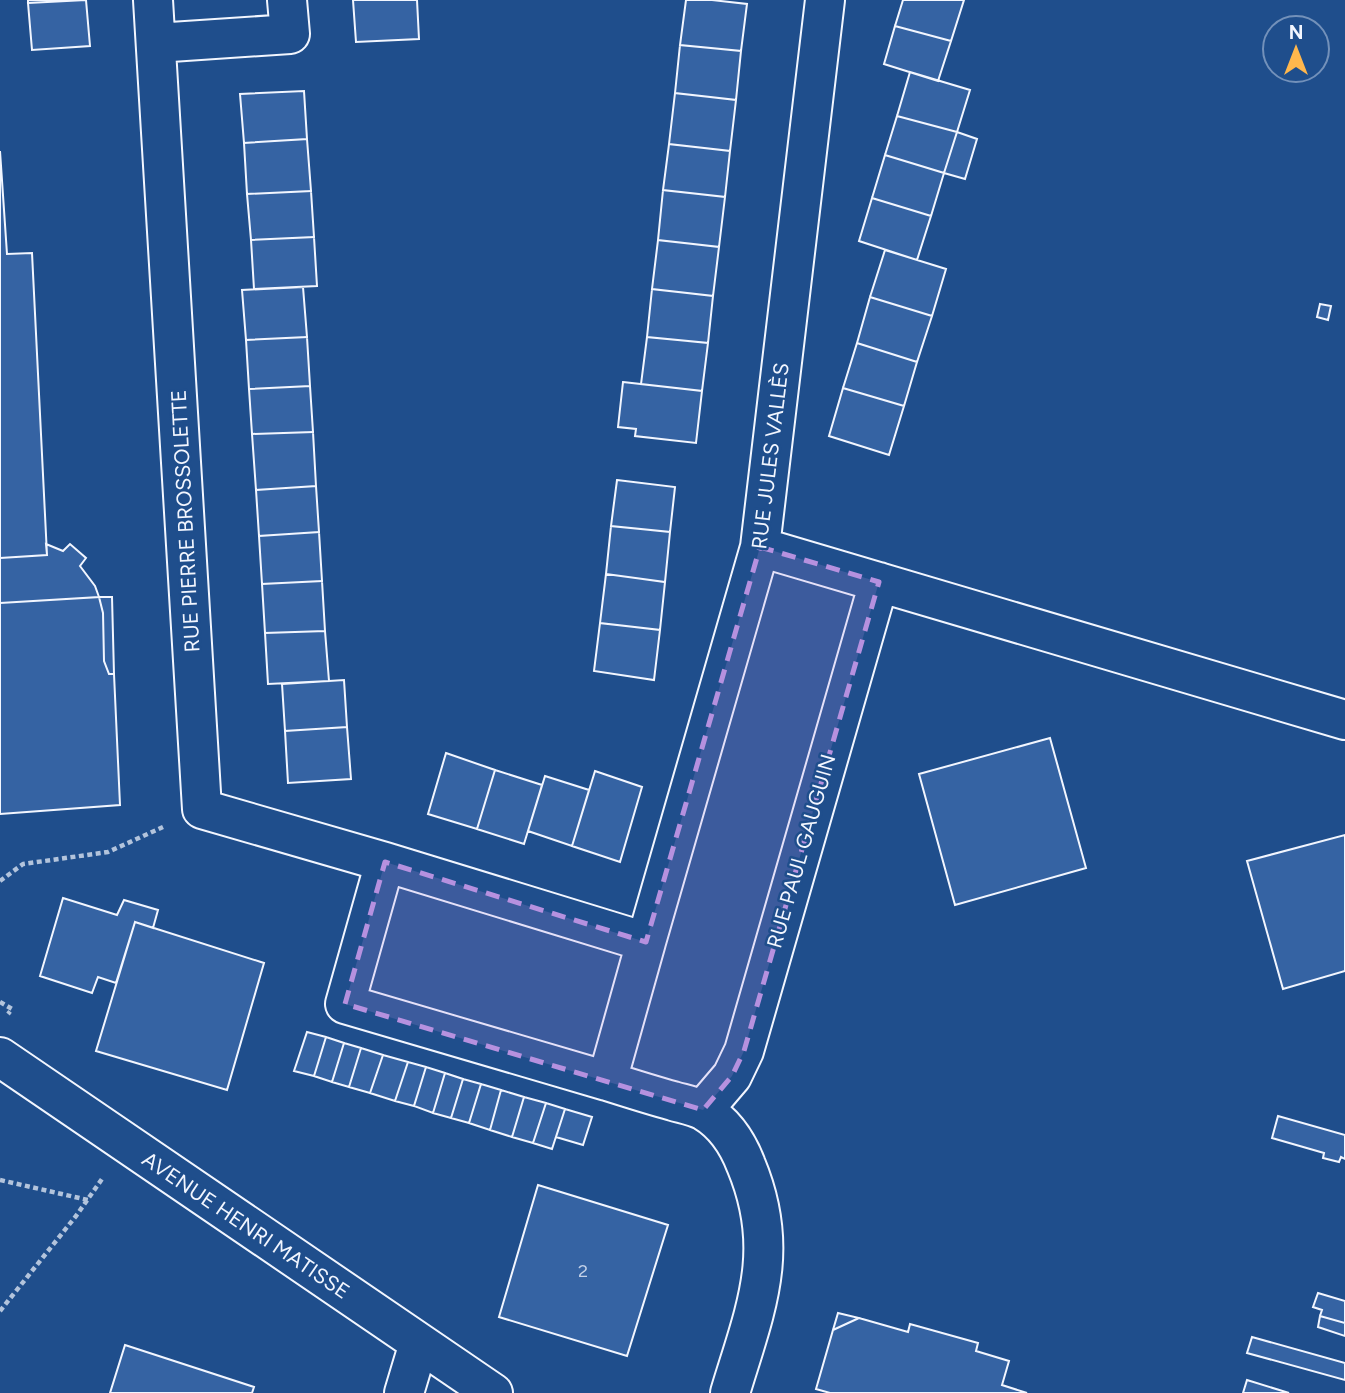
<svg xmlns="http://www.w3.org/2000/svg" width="1345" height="1393" font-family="Figtree,sans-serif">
<rect width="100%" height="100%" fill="#1f4e8c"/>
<!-- building -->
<path fill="#3563a3" stroke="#f2f6ff" stroke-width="2" d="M28,0h58l-58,3z
M86,0l4,46 -58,4 -4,-47z
M353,0h64l2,39 -63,3z
M686,0h26l35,4 -6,47 -61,-6z
M903,0h61l-13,41 -56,-15z
M895,26l56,15 -13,40 -54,-17z
M680,45l61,6 -5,49 -61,-7z
M910,72l60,18 -13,42 -60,-16z
M304,91l3,48 -63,4 -4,-49z
M675,93l61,7 -6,51 -61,-7z
M897,116l60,16 -13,41 -59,-18z
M957,132l20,7 -12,40 -21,-6z
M307,139l4,52 -64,3 -3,-51z
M669,144l61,7 -5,46 -62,-7z
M0,151l7,103 25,-1 15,302 -47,3z
M885,155l59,18 -13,43 -59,-18z
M663,190l62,7 -6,50 -61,-7z
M311,191l3,46 -63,3 -4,-46z
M872,198l59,18 -14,44 -58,-19z
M314,237l3,49 -63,3 -3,-49z
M658,240l61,7 -6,49 -61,-7z
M885,250l61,19 -14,47 -62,-19z
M303,287l4,50 -61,3 -4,-50z
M652,289l61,7 -5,47 -61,-6z
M870,297l62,19 -15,46 -60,-19z
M1320,304l11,2 -3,14 -11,-3z
M307,337l3,49 -61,3 -3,-49z
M647,337l61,6 -6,48 -61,-7z
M857,343l60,19 -13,44 -61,-18z
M623,382l79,9 -6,52 -61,-7 1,-7 -18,-2z
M310,386l3,46 -61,2 -3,-45z
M843,388l61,18 -15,49 -60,-19z
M313,432l3,54 -60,4 -4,-56z
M617,480l58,7 -5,45 -59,-6z
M316,486l3,46 -60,4 -3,-46z
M611,526l59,6 -5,50 -59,-8z
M319,532l3,49 -60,3 -3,-48z
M46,544l17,7 7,-7 16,14 -6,8 15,20 4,11 -99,6v-45l47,-3z
M606,574l59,8 -5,48 -60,-7z
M322,581l3,50 -60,2 -3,-49z
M99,597h13l2,77h-5l-5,-13 -1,-48z
M99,597l4,16 1,48 5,13h5l6,131 -120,9v-211z
M600,623l60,7 -6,50 -60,-9z
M325,631l4,50 -61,3 -3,-51z
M344,680l3,47 -62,4 -3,-47z
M347,727l4,52 -63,4 -3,-52z
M1050,738l36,130 -131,37 -36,-131z
M446,753l49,17 -18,59 -49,-15z
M495,770l47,15 -18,59 -47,-15z
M595,771l47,16 -22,75 -48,-16z
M545,776l44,14 -17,56 -44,-15z
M1345,835v136l-62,18 -36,-128z
M63,898l54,17 7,-15 34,10 -5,18 -18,-6 -19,61 -18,-6 -6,16 -52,-17z
M135,922l129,41 -37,127 -131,-39z
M307,1032l19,5 -12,39 -20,-5z
M326,1037l18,6 -12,39 -18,-6z
M344,1043l17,5 -12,39 -17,-5z
M361,1048l22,7 -13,38 -21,-6z
M383,1055l25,7 -13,39 -25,-8z
M408,1062l18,5 -12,39 -19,-5z
M426,1067l19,6 -12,40 -19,-7z
M445,1073l18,6 -12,39 -18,-5z
M463,1079l18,5 -12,39 -18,-5z
M481,1084l20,6 -11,40 -21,-7z
M501,1090l23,7 -12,40 -22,-7z
M524,1097l22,6 -13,40 -21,-6z
M546,1103l19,6 -13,40 -19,-6z
M565,1109l27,8 -9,28 -27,-8z
M1278,1116l67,19v24l-4,-2 -2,5 -16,-4 1,-5 -52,-15z
M538,1185l130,40 -41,131 -128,-39z
M1318,1293l27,8v22l-25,-7 2,-6 -9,-3z
M838,1313l21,5 -26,12z
M1320,1316l25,7v13l-27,-9z
M859,1318l49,14 2,-8 68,19 -2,8 33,10 -7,24 25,8h-197l-14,-4 17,-59z
M1252,1337l93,26v17l-98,-27z
M125,1345l129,42 -2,6h-142z
M1247,1380l42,13h-46z"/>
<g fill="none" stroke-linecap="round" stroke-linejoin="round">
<!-- minor casing -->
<g stroke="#f2f6ff" stroke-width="42">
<path id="minor" d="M153,0l49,809 183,53 261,80 -39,139 -262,-77 40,-142
M156,43l134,-9 -3,-34
M760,547l585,173
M646,942l114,-395 65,-547
M0,1057l493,336
M607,1081c22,7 44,14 66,20 10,3 22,5 31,10 20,12 34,33 42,54 36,86 9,145 -16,228
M703,1110l29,-34 12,-25 135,-469
M404,1393l15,-50"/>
</g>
<!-- path -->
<path stroke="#b3c4dc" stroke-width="4.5" stroke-dasharray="5 3.5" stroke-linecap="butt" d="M0,881l23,-17 85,-12 55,-25
M0,1002l12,7 -4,5
M0,1180l88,20
M0,1311l76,-95 26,-37"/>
<!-- minor -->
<use href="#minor" stroke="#1f4e8c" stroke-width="38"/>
</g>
<!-- marked area -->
<path fill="#b691df" fill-opacity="0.2" stroke="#b691df" stroke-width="5" stroke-dasharray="14 9" stroke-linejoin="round" d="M760,547l119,35 -135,469 -12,25 -29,34 -358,-106 40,-142 261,80z"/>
<g text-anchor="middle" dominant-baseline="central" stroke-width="5" stroke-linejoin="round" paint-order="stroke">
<!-- number labels -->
<g font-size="18" fill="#c3d1e8">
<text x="583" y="1271">2</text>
</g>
<!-- street labels -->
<g font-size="21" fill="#f2f6ff" stroke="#1f4e8c">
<text transform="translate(770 456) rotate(-83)">RUE JULES VALLÈS</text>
<text transform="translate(185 521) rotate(-93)">RUE PIERRE BROSSOLETTE</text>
<text transform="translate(801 851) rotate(-74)">RUE PAUL GAUGUIN</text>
<text transform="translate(246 1225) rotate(34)">AVENUE HENRI MATISSE</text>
</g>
</g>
<!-- north arrow -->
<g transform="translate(1296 49)"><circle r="33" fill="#1f4e8c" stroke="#7391ba" stroke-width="2"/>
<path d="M0-5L12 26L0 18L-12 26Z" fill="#ffb74d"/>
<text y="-10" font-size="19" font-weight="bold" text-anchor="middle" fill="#f2f6ff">N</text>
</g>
</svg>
